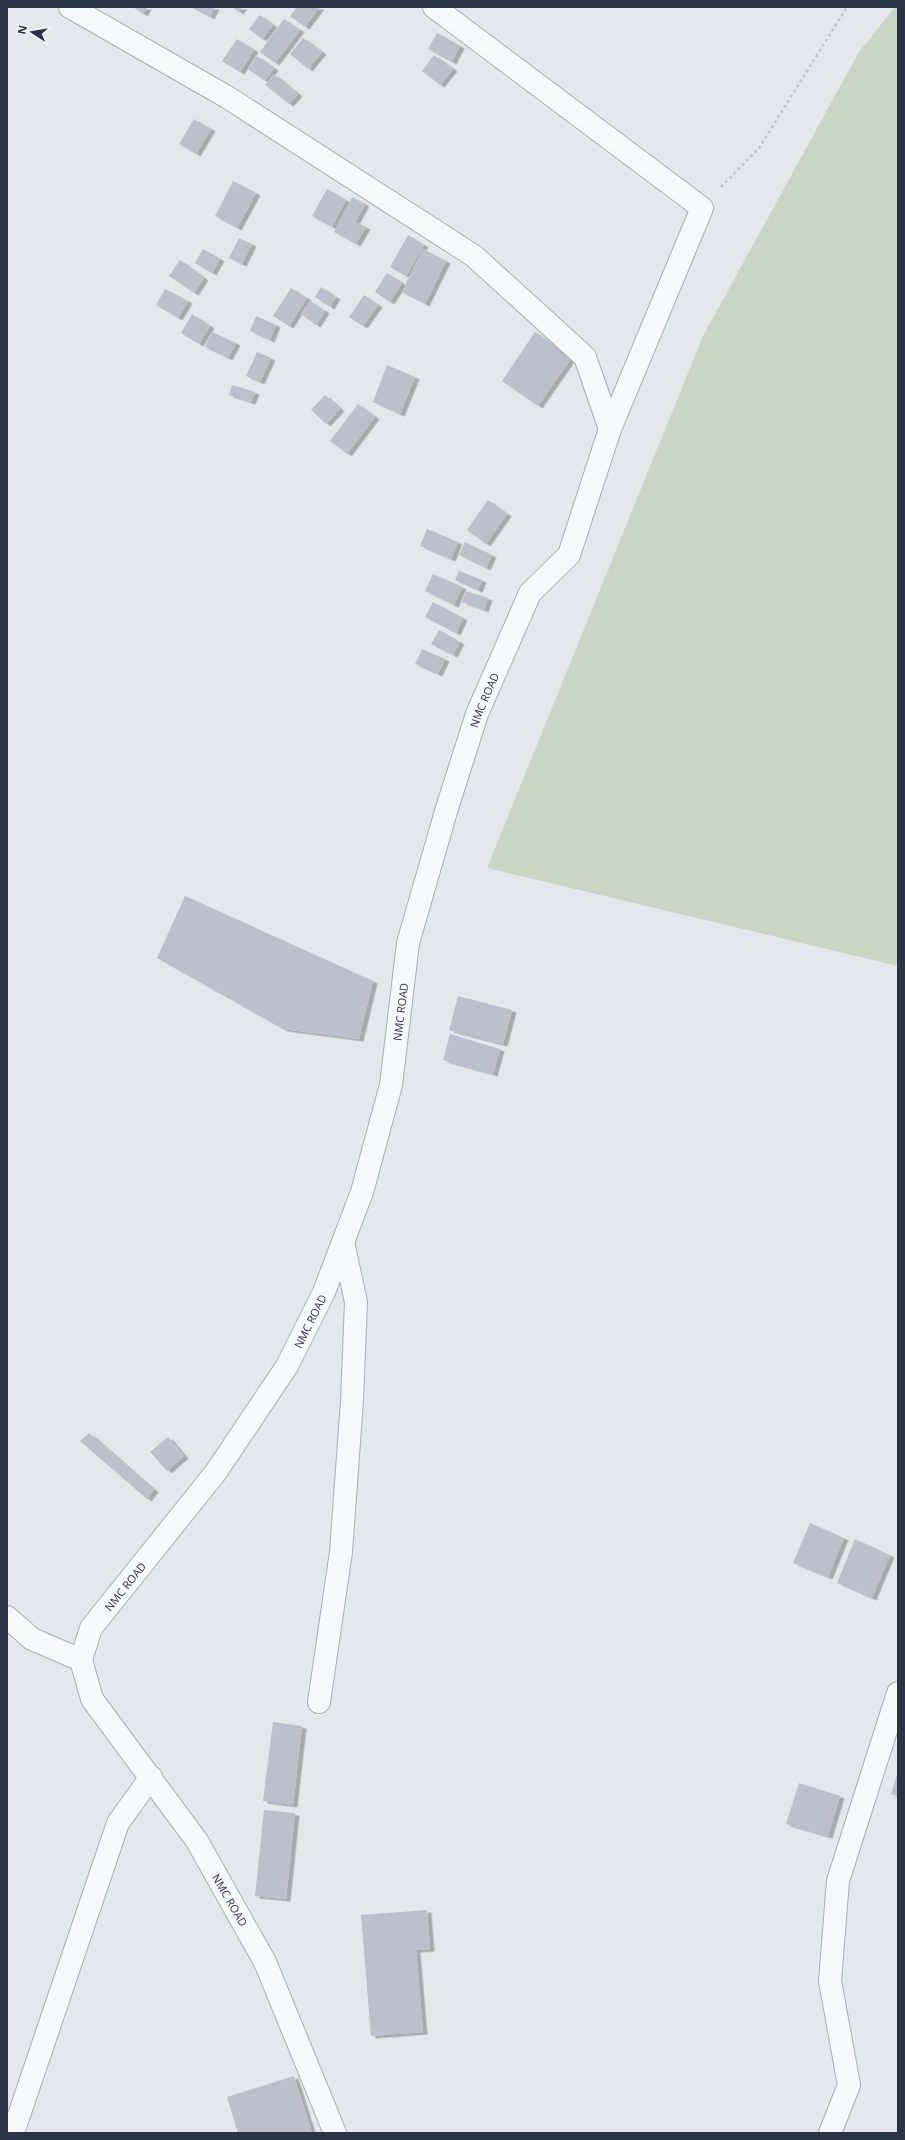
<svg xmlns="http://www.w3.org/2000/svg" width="905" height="2140" font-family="'Open Sans',sans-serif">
<defs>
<filter id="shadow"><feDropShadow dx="4.5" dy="2.5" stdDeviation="0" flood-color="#0004"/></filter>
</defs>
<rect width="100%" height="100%" fill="#e4e7ec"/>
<!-- green -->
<path fill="#c9d6c5" d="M895,7h3v959l-411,-98 216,-532 156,-284z"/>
<!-- building -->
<path fill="#bbc0ca" filter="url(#shadow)" d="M133,7h14l-4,7z
M191,7h24l-5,10z
M232,7h11l-4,5z
M297,7h23l-15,20 -15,-11z
M260,15l13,10 -11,14 -13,-10z
M284,19l16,11 -25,33 -15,-11z
M437,33l23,13 -8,16 -24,-13z
M303,38l19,14 -14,17 -18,-15z
M237,39l17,11 -14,22 -18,-11z
M434,55l19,14 -13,16 -18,-14z
M257,56l17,12 -9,13 -17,-12z
M274,74l24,20 -9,10 -24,-19z
M194,119l17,10 -15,25 -17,-10z
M233,181l23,12 -19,35 -22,-12z
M327,189l19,11 -14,27 -20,-11z
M352,197l13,7 -10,18 11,5 -10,17 -22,-12z
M408,235l16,10 -18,31 -16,-9z
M239,238l13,6 -10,20 -13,-6z
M203,249l17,10 -8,14 -17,-10z
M423,249l23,12 -21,43 -23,-12z
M180,260l24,18 -10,15 -25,-17z
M387,273l15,10 -12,19 -15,-10z
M321,287l15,10 -6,10 -15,-10z
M291,288l16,10 -18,28 -16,-10z
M165,289l23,12 -10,17 -22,-13z
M364,295l14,10 -15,21 -14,-9z
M310,301l15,10 -9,14 -15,-11z
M192,314l18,12 -11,18 -18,-11z
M256,316l20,9 -6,15 -20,-9z
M212,332l24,11 -8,15 -23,-11z
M535,332l37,25 -34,49 -36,-25z
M257,352l14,6 -11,24 -14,-6z
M387,365l28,12 -15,37 -27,-12z
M232,385l23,7 -4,10 -22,-7z
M325,395l15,14 -14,15 -15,-14z
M358,404l17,13 -28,37 -17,-13z
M488,500l19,14 -21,30 -19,-14z
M427,529l31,13 -7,17 -31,-13z
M465,542l27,13 -6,13 -27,-13z
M459,571l23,9 -4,10 -23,-10z
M433,574l29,13 -8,18 -29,-14z
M466,591l22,7 -4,12 -22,-8z
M433,602l30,16 -7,15 -31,-16z
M439,630l21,12 -7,13 -22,-11z
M422,649l23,10 -7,15 -23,-10z
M185,896l188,85 -14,58 -76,-10 -126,-71z
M458,996l54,14 -9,34 -54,-14z
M450,1034l50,15 -7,25 -50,-14z
M89,1433l65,57 -7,9 -67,-58z
M168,1437l16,19 -17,15 -17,-19z
M810,1523l34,15 -16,39 -35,-14z
M855,1539l35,16 -18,43 -35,-15z
M273,1722l29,4 -9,79 -30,-4z
M898,1771v25l-7,-2z
M799,1783l41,13 -12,40 -42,-12z
M264,1810l31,3 -9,86 -31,-3z
M427,1910l3,39 -14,1 7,82 -52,4 -10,-121z
M294,2076l18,57h-74l-11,-36z"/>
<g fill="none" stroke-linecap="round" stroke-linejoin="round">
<!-- minor casing -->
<g stroke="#a9aeb7" stroke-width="24">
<path id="minor" d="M70,7l157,90 247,159 111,101 25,72
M7,1617l25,22 49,21
M319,1702l22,-150 11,-151 4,-99 -13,-60
M13,2133l105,-310 33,-46
M830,2133l19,-48 -19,-104 8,-100 60,-188"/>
</g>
<!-- tertiary casing -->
<g stroke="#a9aeb7" stroke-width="24">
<g id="tertiary">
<path id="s1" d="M335,2133l-70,-171 -68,-121 -105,-142 -11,-39 10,-32 125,-156 71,-106 37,-74 38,-100 29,-107 17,-142 39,-135 30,-94 53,-121 39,-38 41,-126 92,-221 -268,-201"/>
</g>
</g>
<!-- path -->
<path stroke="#c2c5cb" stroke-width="2.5" stroke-dasharray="3 3" stroke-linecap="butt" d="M721,187l38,-39 88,-141"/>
<!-- minor -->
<use href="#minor" stroke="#f7f8fa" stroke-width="22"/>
<!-- tertiary -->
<use href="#tertiary" stroke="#f7f8fa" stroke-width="22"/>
</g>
<g text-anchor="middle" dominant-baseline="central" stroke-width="3" stroke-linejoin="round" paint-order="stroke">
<!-- street labels -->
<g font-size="11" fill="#2b3445" stroke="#f4f6f9">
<text stroke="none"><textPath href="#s1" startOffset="1600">NMC ROAD</textPath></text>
<text stroke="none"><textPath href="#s1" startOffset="1276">NMC ROAD</textPath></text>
<text stroke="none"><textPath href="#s1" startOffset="952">NMC ROAD</textPath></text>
<text stroke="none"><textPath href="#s1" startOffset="628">NMC ROAD</textPath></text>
<text transform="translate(230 1900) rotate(60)">NMC ROAD</text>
</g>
</g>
<!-- border -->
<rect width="905" height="2140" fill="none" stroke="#2b3445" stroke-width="16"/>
<!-- north arrow -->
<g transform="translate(32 32) rotate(282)" stroke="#f4f6f9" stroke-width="3" paint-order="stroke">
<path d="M0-3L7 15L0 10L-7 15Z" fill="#2b3445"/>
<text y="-6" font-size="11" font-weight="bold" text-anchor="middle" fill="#2b3445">N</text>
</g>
</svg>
